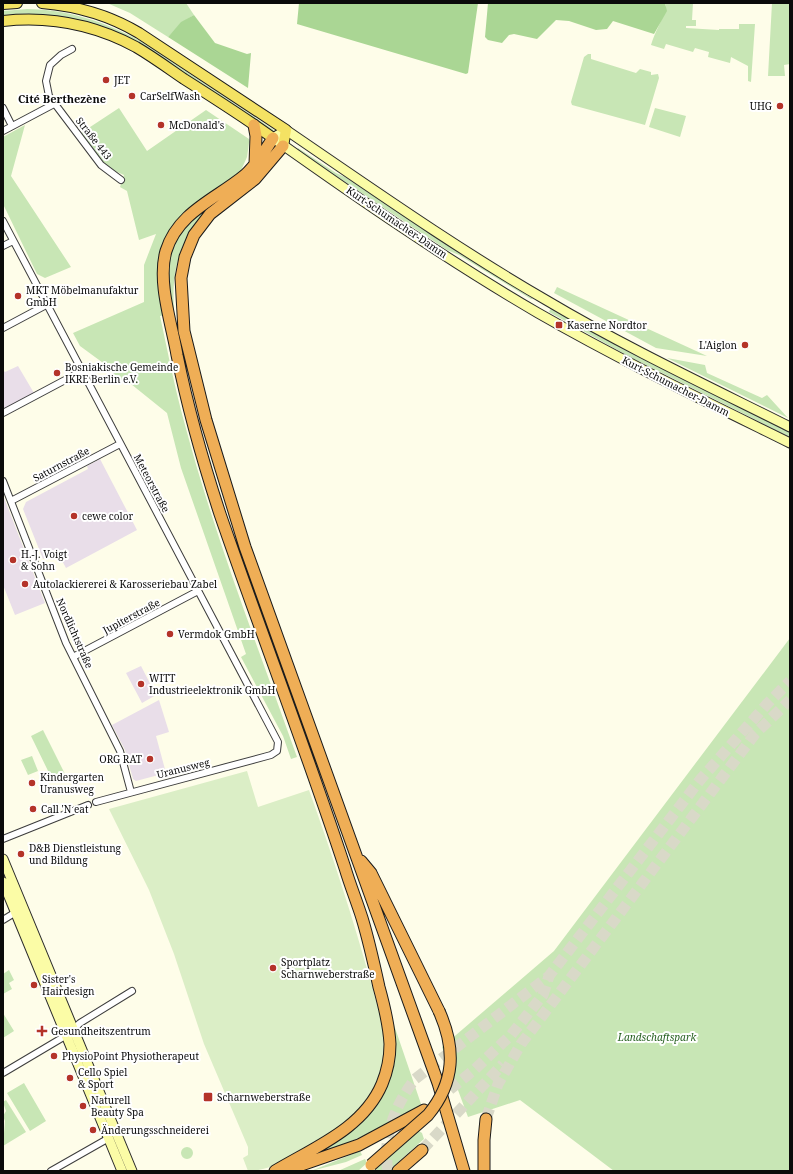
<svg xmlns="http://www.w3.org/2000/svg" width="793" height="1174" font-family="'Noto Serif',serif">
<rect width="100%" height="100%" fill="#fefde9"/>
<!-- industrial -->
<path fill="#e9dee9" d="M18,366l16,27 -31,17v-40l2,2z
M100,459l37,71 -71,38 -8,-15 -15,6 -20,-50 3,-7 62,-33 -1,-3z
M3,495l42,108 -30,12 -12,-30z
M141,666l15,29 -14,8 -16,-30z
M159,700l10,32 -13,4 10,37 -30,8 -3,-2 -8,-29 -13,-25z"/>
<!-- green -->
<path fill="#c8e6b5" d="M107,3h79l8,12 -13,8 -13,14 -38,-24z
M665,3h28l-1,17h4v6h-10v2l33,2v-1h20v-5h16l-4,58 -3,-1v-15l-17,-9 -1,6 -22,-6 1,-5 -14,-4 -2,4 -27,-8 -2,5 -13,-4c4,-14 12,-25 15,-39z
M772,3h17l1,1v60l-6,1 1,11h-17z
M27,9c42,1 77,12 113,32l134,89 -2,2 -130,-87c-42,-24 -90,-35 -139,-30v-4z
M588,54h3v5l45,14 4,-4 11,3v3l7,-1 1,4 -14,47 -73,-20 -1,-3 13,-45z
M119,108l28,43 59,-41 43,29 1,3 -1,1 -2,14 -8,18 -57,40 -13,18 -3,82 -6,1c8,37 15,73 25,109 30,113 73,222 112,332l-6,2 -8,-23 -42,-79 5,-3 -65,-186 -14,-55 -36,-29 -16,-7 -5,-9 -30,-22 -7,-13 71,-31v-37l12,-31 -17,6 -12,-49 -7,-4 4,-12 -16,-7 -27,-35z
M655,108l31,8 -6,21 -31,-10z
M25,125l-14,51 60,91 -26,11 -8,-4 -34,-70v-67z
M298,148l38,25 9,4 116,76 72,46h-2l-72,-44 -12,-5 -150,-100z
M212,205c-31,32 -41,61 -38,105l-1,1 -6,-36 5,-28 17,-27z
M557,287l150,69 -51,-8 -102,-55z
M551,308l60,34 179,90v5l-160,-80 -81,-45z
M667,358l38,7 2,8 55,25 5,-3 21,23z
M790,638v533h-176l-94,-71 -52,17 -26,-70 112,-96z
M43,730l23,46 -8,4 -2,-5 -5,2 -20,-41z
M32,756l6,15 -10,4 -7,-15z
M9,970l5,10 -5,3 3,6 -9,5v-20z
M3,1013l11,18 -11,7z
M392,1019l29,85c-38,25 -77,41 -119,57l77,-61z
M24,1083l22,38 -16,10 -23,-38z
M6,1100l20,32 -23,14 2,-25 -2,-5 3,-5 -3,-9z
M419,1131l3,2 2,6 -36,32h-15z
M181 1153a6 6 0 1 1 12 0a6 6 0 1 1-12 0Z
M360,1151l2,4 -16,7 -35,9z
M365,1159l2,4 -9,8h-20z"/>
<!-- forest -->
<path fill="#aad694" d="M299,3h179l-10,70 -2,1 -169,-50z
M488,3h177l2,8 -13,23 -41,-13 -6,8 -11,1 -27,-9 -13,-1 -19,19 -23,-5 -5,1 -7,8 -14,-3 -3,-3z
M194,15l21,28 32,11 4,-1 -3,35 -80,-51 13,-15z"/>
<!-- pitch -->
<path fill="#dbeec6" d="M247,771l11,36 51,-17c23,64 44,128 62,193 5,19 17,53 14,71 0,5 -3,10 -4,15 -11,35 -30,50 -59,69 -22,14 -48,33 -74,33l-5,-13 5,-3v-8l-44,-103 -30,-90 -25,-64 -40,-81z"/>
<g fill="none" stroke-linecap="round" stroke-linejoin="round">
<!-- highway-tunnel -->
<path stroke="#d9d9c8" stroke-width="11" stroke-dasharray="11 5.5" stroke-linecap="butt" d="M437,1100l38,-31 36,-34 32,-40 6,-19
M486,1119l12,-35 23,-40 234,-310 35,-34
M422,1150l81,-86
M388,1171c-6,-33 7,-66 27,-92l134,-103 151,-196 67,-76 23,-23"/>
<!-- street casing -->
<g stroke="#3d3d3d" stroke-width="8">
<path id="street" d="M72,49l-11,6 -11,10 -4,16 3,15 52,69 20,15
M3,108l9,18
M3,131l51,-27
M3,221l275,521 -1,9 -6,4 -175,47
M3,246l10,-5
M3,328l45,-24
M3,413l79,-42
M3,481l63,162 54,108 11,41
M11,501l109,-57
M73,657l125,-66
M3,839l85,-34
M3,920l13,-8
M3,1073l64,-38 13,-12 52,-32
M51,1171l58,-33"/>
</g>
<!-- secondary casing -->
<g stroke="#2c2c2c" stroke-width="11">
<path id="secondary" d="M790,427c-82,-41 -165,-80 -244,-127 -90,-52 -175,-112 -260,-170l-13,8c86,61 174,122 265,175 82,47 167,88 252,130
M3,859l129,312
M3,882l119,289"/>
</g>
<!-- primary casing -->
<g stroke="#1b1b1b" stroke-width="12">
<path id="primary" d="M42,3c35,3 67,12 97,30l147,97 -3,16
M3,4l14,-1
M3,21c46,-5 92,4 133,26 17,10 32,21 48,32 30,19 60,38 89,59"/>
</g>
<!-- highway casing -->
<g stroke="#1b1b1b" stroke-width="13">
<path id="highway" d="M254,125l2,11 -1,28
M273,138c-8,13 -17,27 -28,37 -29,24 -67,37 -79,76 -9,31 6,74 11,104 11,54 26,107 43,159 41,119 86,235 125,354 5,17 12,34 17,50 7,23 12,46 17,69 5,18 10,38 11,57 0,14 -3,28 -8,40 -19,45 -69,64 -107,87
M283,146l-28,33 -45,35 -16,21 -9,22 -4,21 3,53 22,89 39,127 193,536 26,88
M361,861l10,12 68,138
M284,1171l75,-26 65,-35
M398,1171l24,-21
M484,1171v-31l2,-21"/>
</g>
<!-- street -->
<use href="#street" stroke="#fff" stroke-width="6"/>
<!-- secondary -->
<use href="#secondary" stroke="#fbfca6" stroke-width="9"/>
<!-- primary -->
<use href="#primary" stroke="#f4e263" stroke-width="10"/>
<!-- highway -->
<use href="#highway" stroke="#efae56" stroke-width="11"/>
<!-- highway-bridge casing -->
<g stroke="#1b1b1b" stroke-width="13" stroke-linecap="butt">
<path id="highway-bridge" d="M371,1165l57,-50c27,-33 28,-66 11,-104"/>
</g>
<!-- highway-bridge -->
<use href="#highway-bridge" stroke="#efae56" stroke-width="11"/>
</g>
<!-- markers -->
<g fill="#b43329" stroke="#fff" stroke-width="1.5">
<circle cx="106" cy="80" r="4"/>
<circle cx="132" cy="96" r="4"/>
<circle cx="780" cy="106" r="4"/>
<circle cx="161" cy="125" r="4"/>
<circle cx="18" cy="296" r="4"/>
<rect x="555" y="321" width="8" height="8" rx="2"/>
<circle cx="745" cy="345" r="4"/>
<circle cx="57" cy="373" r="4"/>
<circle cx="74" cy="516" r="4"/>
<circle cx="13" cy="560" r="4"/>
<circle cx="25" cy="584" r="4"/>
<circle cx="170" cy="634" r="4"/>
<circle cx="141" cy="684" r="4"/>
<circle cx="150" cy="759" r="4"/>
<circle cx="32" cy="783" r="4"/>
<circle cx="33" cy="809" r="4"/>
<circle cx="21" cy="854" r="4"/>
<circle cx="273" cy="968" r="4"/>
<circle cx="34" cy="985" r="4"/>
<path d="M40 1025h4v4h4v4h-4v4h-4v-4h-4v-4h4z"/>
<circle cx="54" cy="1056" r="4"/>
<circle cx="70" cy="1078" r="4"/>
<rect x="203" y="1092" width="10" height="10" rx="2"/>
<circle cx="83" cy="1106" r="4"/>
<circle cx="93" cy="1130" r="4"/>
</g>
<g text-anchor="middle" dominant-baseline="central" stroke-width="4" stroke-linejoin="round" paint-order="stroke">
<!-- poi labels -->
<g font-size="10" fill="#0a0a0a" stroke="#fff" text-anchor="start">
<text x="114" y="80">JET</text>
<text x="140" y="96">CarSelfWash</text>
<text x="772" y="106" text-anchor="end">UHG</text>
<text x="169" y="125">McDonald's</text>
<text x="26" y="290">MKT Möbelmanufaktur<tspan x="26" dy="12">GmbH</tspan></text>
<text x="567" y="325">Kaserne Nordtor</text>
<text x="737" y="345" text-anchor="end">L'Aiglon</text>
<text x="65" y="367">Bosniakische Gemeinde<tspan x="65" dy="12">IKRE Berlin e.V.</tspan></text>
<text x="82" y="516">cewe color</text>
<text x="21" y="554">H.-J. Voigt<tspan x="21" dy="12">&amp; Sohn</tspan></text>
<text x="33" y="584">Autolackiererei &amp; Karosseriebau Zabel</text>
<text x="178" y="634">Vermdok GmbH</text>
<text x="149" y="678">WITT<tspan x="149" dy="12">Industrieelektronik GmbH</tspan></text>
<text x="142" y="759" text-anchor="end">ORG RAT</text>
<text x="40" y="777">Kindergarten<tspan x="40" dy="12">Uranusweg</tspan></text>
<text x="41" y="809">Call 'N eat</text>
<text x="29" y="848">D&amp;B Dienstleistung<tspan x="29" dy="12">und Bildung</tspan></text>
<text x="281" y="962">Sportplatz<tspan x="281" dy="12">Scharnweberstraße</tspan></text>
<text x="42" y="979">Sister's<tspan x="42" dy="12">Hairdesign</tspan></text>
<text x="51" y="1031">Gesundheitszentrum</text>
<text x="62" y="1056">PhysioPoint Physiotherapeut</text>
<text x="78" y="1072">Cello Spiel<tspan x="78" dy="12">&amp; Sport</tspan></text>
<text x="217" y="1097">Scharnweberstraße</text>
<text x="91" y="1100">Naturell<tspan x="91" dy="12">Beauty Spa</tspan></text>
<text x="101" y="1130">Änderungsschneiderei</text>
</g>
<!-- street labels -->
<g font-size="10" fill="#0a0a0a" stroke="#fff">
<text transform="translate(94 138) rotate(52)">Straße 443</text>
<text transform="translate(397 222) rotate(34)">Kurt-Schumacher-Damm</text>
<text transform="translate(676 386) rotate(27)">Kurt-Schumacher-Damm</text>
<text transform="translate(61 464) rotate(-28)">Saturnstraße</text>
<text transform="translate(152 483) rotate(62)">Meteorstraße</text>
<text transform="translate(131 616) rotate(-28)">Jupiterstraße</text>
<text transform="translate(75 633) rotate(66)">Nordlichtstraße</text>
<text transform="translate(183 768) rotate(-14)">Uranusweg</text>
</g>
<!-- park labels -->
<g font-size="10" font-style="italic" fill="#245f1e" stroke="#fff">
<text x="657" y="1037">Landschaftspark</text>
</g>
<!-- neighbourhood labels -->
<g font-size="11" font-weight="bold" fill="#0a0a0a" stroke="#fff">
<text x="62" y="98">Cité Berthezène</text>
</g>
</g>
<!-- border -->
<rect width="793" height="1174" fill="none" stroke="#0a0a0a" stroke-width="8"/>
</svg>
